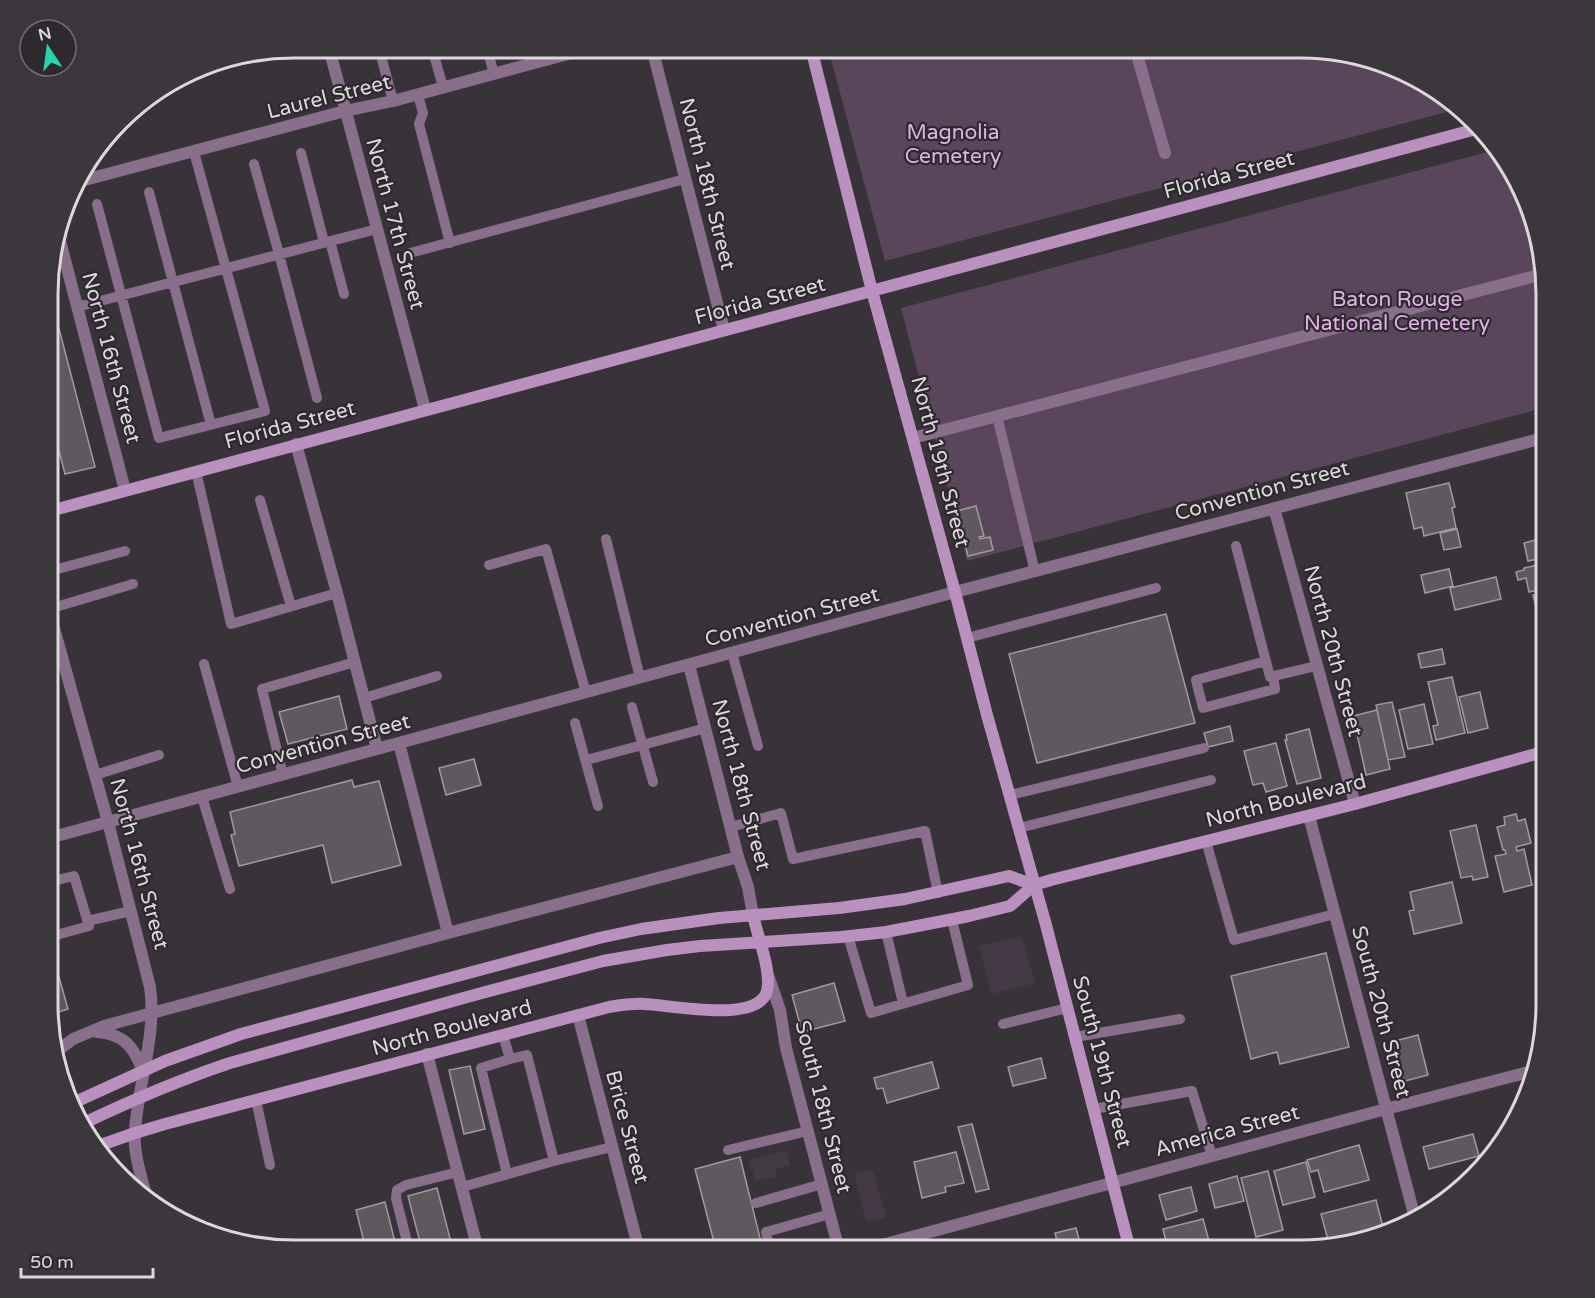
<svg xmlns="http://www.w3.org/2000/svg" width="1595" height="1298" font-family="'Varela Round',sans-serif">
<rect width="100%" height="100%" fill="#383239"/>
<!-- built -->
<path fill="#443a45" d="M1022,936l13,47 -44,11 -12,-48z
M787,1150l3,15 -15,4 2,7 -22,5 -6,-21z
M873,1169l13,48 -20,5 -12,-48z"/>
<!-- green -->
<path fill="#59465b" d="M828,48l488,1 79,18 63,42 -573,152z
M1495,150l33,50 19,95v112l-580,154 -66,-253z"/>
<!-- building -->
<path fill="#5f585f" stroke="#a19aa1" stroke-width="1.5" d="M57,321l38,146 -30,7 -7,-27 -8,2v-126z
M1449,483l6,24 -3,1 4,20 -32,8 -2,-9 -8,2 -8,-36z
M976,506l8,30 -5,1 1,2 10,-2 3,13 -25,6 -3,-12 4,-1 -1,-3 -7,2 -8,-30z
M1457,529l4,18 -17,3 -4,-17z
M1547,537v20l-19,4 -4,-18z
M1547,563v25l-18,4 -3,-14 -8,2 -2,-8 8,-2v-2z
M1449,569l4,17 -28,7 -4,-18z
M1496,577l5,22 -46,11 -5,-22z
M1547,592v21l-9,2 -5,-20z
M1166,614l29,109 -158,40 -28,-109z
M1442,649l3,15 -24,4 -3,-14z
M1547,664v35l-9,-33z
M1452,677l13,56 -29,7 -3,-14 5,-1 -10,-43z
M1480,692l8,36 -20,5 -9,-36z
M339,696l8,33 -59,15 -9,-32z
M1392,702l13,55 -17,3 -12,-55z
M1424,704l9,40 -25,5 -9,-39z
M1377,710l13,59 -24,6 -13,-59z
M1230,726l3,15 -25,6 -4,-14z
M1309,729l12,49 -24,6 -12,-44h2l-1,-5z
M1276,743l11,43 -21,6 -3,-9 -10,2 -9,-34z
M474,759l7,26 -35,10 -7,-27z
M352,780l2,7 25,-6 22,84 -69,18 -9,-38 -84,21 -8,-31 4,-1 -5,-22z
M1547,813v37l-9,-34z
M1516,814l2,7 7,-2 6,24 -15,4 1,4 7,-2 8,36 -28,7 -9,-36 11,-2 -1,-4h-2l-6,-23 8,-2 -1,-8z
M1476,825l12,52 -15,3 -1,-4 -11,2 -11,-47z
M1452,882l10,41 -48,11 -5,-23 5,-1 -4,-18z
M1326,953l23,94 -69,17 -3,-12 -26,7 -20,-83z
M55,963l13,46 -19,6v-50z
M834,983l11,38 -43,11 -10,-37z
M1418,1035l10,40 -27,7 -10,-40z
M1041,1058l5,20 -33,8 -5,-19z
M932,1062l7,26 -52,15 -4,-15 -6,1 -3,-11z
M470,1066l15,63 -21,5 -15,-64z
M972,1124l17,65 -13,3 -18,-65z
M1473,1134l6,22 -50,13 -6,-22z
M1359,1145l10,35 -45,12 -6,-22 -7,2 -4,-12z
M956,1152l8,31 -19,4 1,5 -24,6 -8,-36z
M740,1157l23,93h-47l-21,-81z
M1306,1162l9,35 -32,8 -9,-34z
M1268,1171l15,59 -27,7 -15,-59z
M1237,1176l7,25 -29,7 -6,-24z
M1191,1187l6,24 -31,9 -7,-25z
M437,1188l16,62h-31l-14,-54z
M1376,1200l7,27 -38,10 1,4 -17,3 -8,-30z
M385,1202l12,48h-31l-10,-40z
M1203,1219l6,22 -34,9h-7l-5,-21z
M1076,1228l6,22h-23l-4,-17z"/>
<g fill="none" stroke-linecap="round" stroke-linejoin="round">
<!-- lane -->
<path stroke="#896f8c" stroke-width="10" d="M379,48l14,53
M432,48l11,39
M487,48l7,26
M418,95l5,18 -4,11 31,119
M301,153l23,89
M254,164l25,90 38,144
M149,192l62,233
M97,204l62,234 106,-27 -71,-259
M330,241l14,53
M410,253l275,-74
M77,307l300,-78
M997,416l38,156
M196,471l35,153 106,-31
M260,500l31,106
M606,539l34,139
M1236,546l34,131 46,-11
M489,565l57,-16 40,144
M50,571l75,-20
M49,609l84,-25
M967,638l189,-50
M732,653l26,93
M1266,661l-70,19 7,28 72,-19 -2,-13
M204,664l34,123
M364,698l73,-22
M632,707l21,75
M575,723l23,83
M586,760l120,-32
M95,775l64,-20
M283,775l-21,-86 93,-27
M1010,795l194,-47
M202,797l28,92
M731,827l50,-14 12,46 132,-28 13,62
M1019,828l192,-48
M1206,841l28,99 101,-26
M87,921l44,-10
M886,932l17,71
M848,936l23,77 97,-28 -16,-65
M49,937l40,-11 -15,-50 -25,6
M1003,1024l64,-16
M503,1035l7,24 17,-4 27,106 58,-14
M1075,1037l105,-18
M256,1100l14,65
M1094,1109l98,-18 20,65
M728,1150l80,-19
M507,1174l-26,-106 29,-9
M462,1187l92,-26
M756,1203l66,-19
M409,1250l-13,-52 1,-8 9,-5 52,-13
M770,1250l-4,-18 64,-18"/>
<!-- street -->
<path stroke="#896f8c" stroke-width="12" d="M329,48l96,361
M652,48l72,282
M1135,48l30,105
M77,182l268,-71 48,-10 197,-53
M59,237l66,253
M913,438l630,-164
M296,444l41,149 40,156
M1274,508l81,296
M49,610l59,212 42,165c7,48 -12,96 -15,144 -2,20 6,45 11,64
M689,665l49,192 10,30 5,28
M399,743l49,190
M1309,816l106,402
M49,838l906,-246 592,-155
M768,975l12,35 6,38 53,202
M578,1015l61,235
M97,1032c27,2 37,15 46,39
M57,1051l16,-12 31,-13 344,-93 290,-76
M427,1054l51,196
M863,1250l523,-141 147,-38"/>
<!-- secondary -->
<path stroke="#b990be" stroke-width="12" d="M811,48l61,243 83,301 32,123 59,210 84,325
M50,511l1430,-383
M71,1104l94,-43 76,-27 358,-96 42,-9 78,-11 120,-10 66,-9 104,-23 25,9
M82,1124c48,-23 97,-44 148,-61l248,-69 125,-33 64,-11 33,-4 141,-9 45,-5 83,-16 41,-10 24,-21 17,-5 304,-76 192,-53
M98,1146l37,-13 30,-9 444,-117c12,-2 24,-4 36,-3 25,1 113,20 122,-13 5,-20 -10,-56 -14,-76"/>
</g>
<g text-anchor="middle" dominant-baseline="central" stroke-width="4.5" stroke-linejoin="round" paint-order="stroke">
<!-- street labels -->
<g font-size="21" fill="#dcd8dc" stroke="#2e282f">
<text transform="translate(329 97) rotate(-14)">Laurel Street</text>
<text transform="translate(1229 175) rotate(-15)">Florida Street</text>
<text transform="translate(707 184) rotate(76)">North 18th Street</text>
<text transform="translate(395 224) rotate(75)">North 17th Street</text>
<text transform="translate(760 301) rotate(-15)">Florida Street</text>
<text transform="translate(111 358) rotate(75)">North 16th Street</text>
<text transform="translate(290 425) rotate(-15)">Florida Street</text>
<text transform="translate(940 462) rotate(75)">North 19th Street</text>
<text transform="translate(1262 491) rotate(-15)">Convention Street</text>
<text transform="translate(792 617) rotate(-15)">Convention Street</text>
<text transform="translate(1333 651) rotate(75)">North 20th Street</text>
<text transform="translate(323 744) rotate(-15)">Convention Street</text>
<text transform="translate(741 785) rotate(75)">North 18th Street</text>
<text transform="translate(1286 801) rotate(-14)">North Boulevard</text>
<text transform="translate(139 864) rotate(75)">North 16th Street</text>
<text transform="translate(1381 1012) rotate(75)">South 20th Street</text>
<text transform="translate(452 1028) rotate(-15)">North Boulevard</text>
<text transform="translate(1102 1062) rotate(75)">South 19th Street</text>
<text transform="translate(823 1107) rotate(76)">South 18th Street</text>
<text transform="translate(627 1127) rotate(75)">Brice Street</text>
<text transform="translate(1227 1131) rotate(-15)">America Street</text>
</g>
<!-- park labels -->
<g font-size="21" fill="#e1b2e7" stroke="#2e282f">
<text x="953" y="132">Magnolia<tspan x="953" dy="24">Cemetery</tspan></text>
<text x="1397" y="299">Baton Rouge<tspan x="1397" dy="24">National Cemetery</tspan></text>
</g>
</g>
<!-- crop -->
<path d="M0 0H1595V1298H0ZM294 58H1300A236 236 0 0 1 1536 294V1004A236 236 0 0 1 1300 1240H294A236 236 0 0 1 58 1004V294A236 236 0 0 1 294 58Z" fill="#3c363d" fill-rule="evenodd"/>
<path fill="none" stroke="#dcd8dc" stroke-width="3" d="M294 58H1300A236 236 0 0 1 1536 294V1004A236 236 0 0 1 1300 1240H294A236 236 0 0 1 58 1004V294A236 236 0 0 1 294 58Z"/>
<!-- north arrow -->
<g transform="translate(48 48) rotate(347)"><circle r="28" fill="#2e282f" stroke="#746e74" stroke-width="1.5"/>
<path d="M0-4.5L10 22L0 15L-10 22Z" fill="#25d5ae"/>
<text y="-9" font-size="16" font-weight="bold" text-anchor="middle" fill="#dcd8dc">N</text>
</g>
<!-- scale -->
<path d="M21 1268v9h132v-9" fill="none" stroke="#dcd8dc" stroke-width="3"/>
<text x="30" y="1268" font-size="18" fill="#dcd8dc" stroke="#2e282f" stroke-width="4.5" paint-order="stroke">50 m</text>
</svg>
